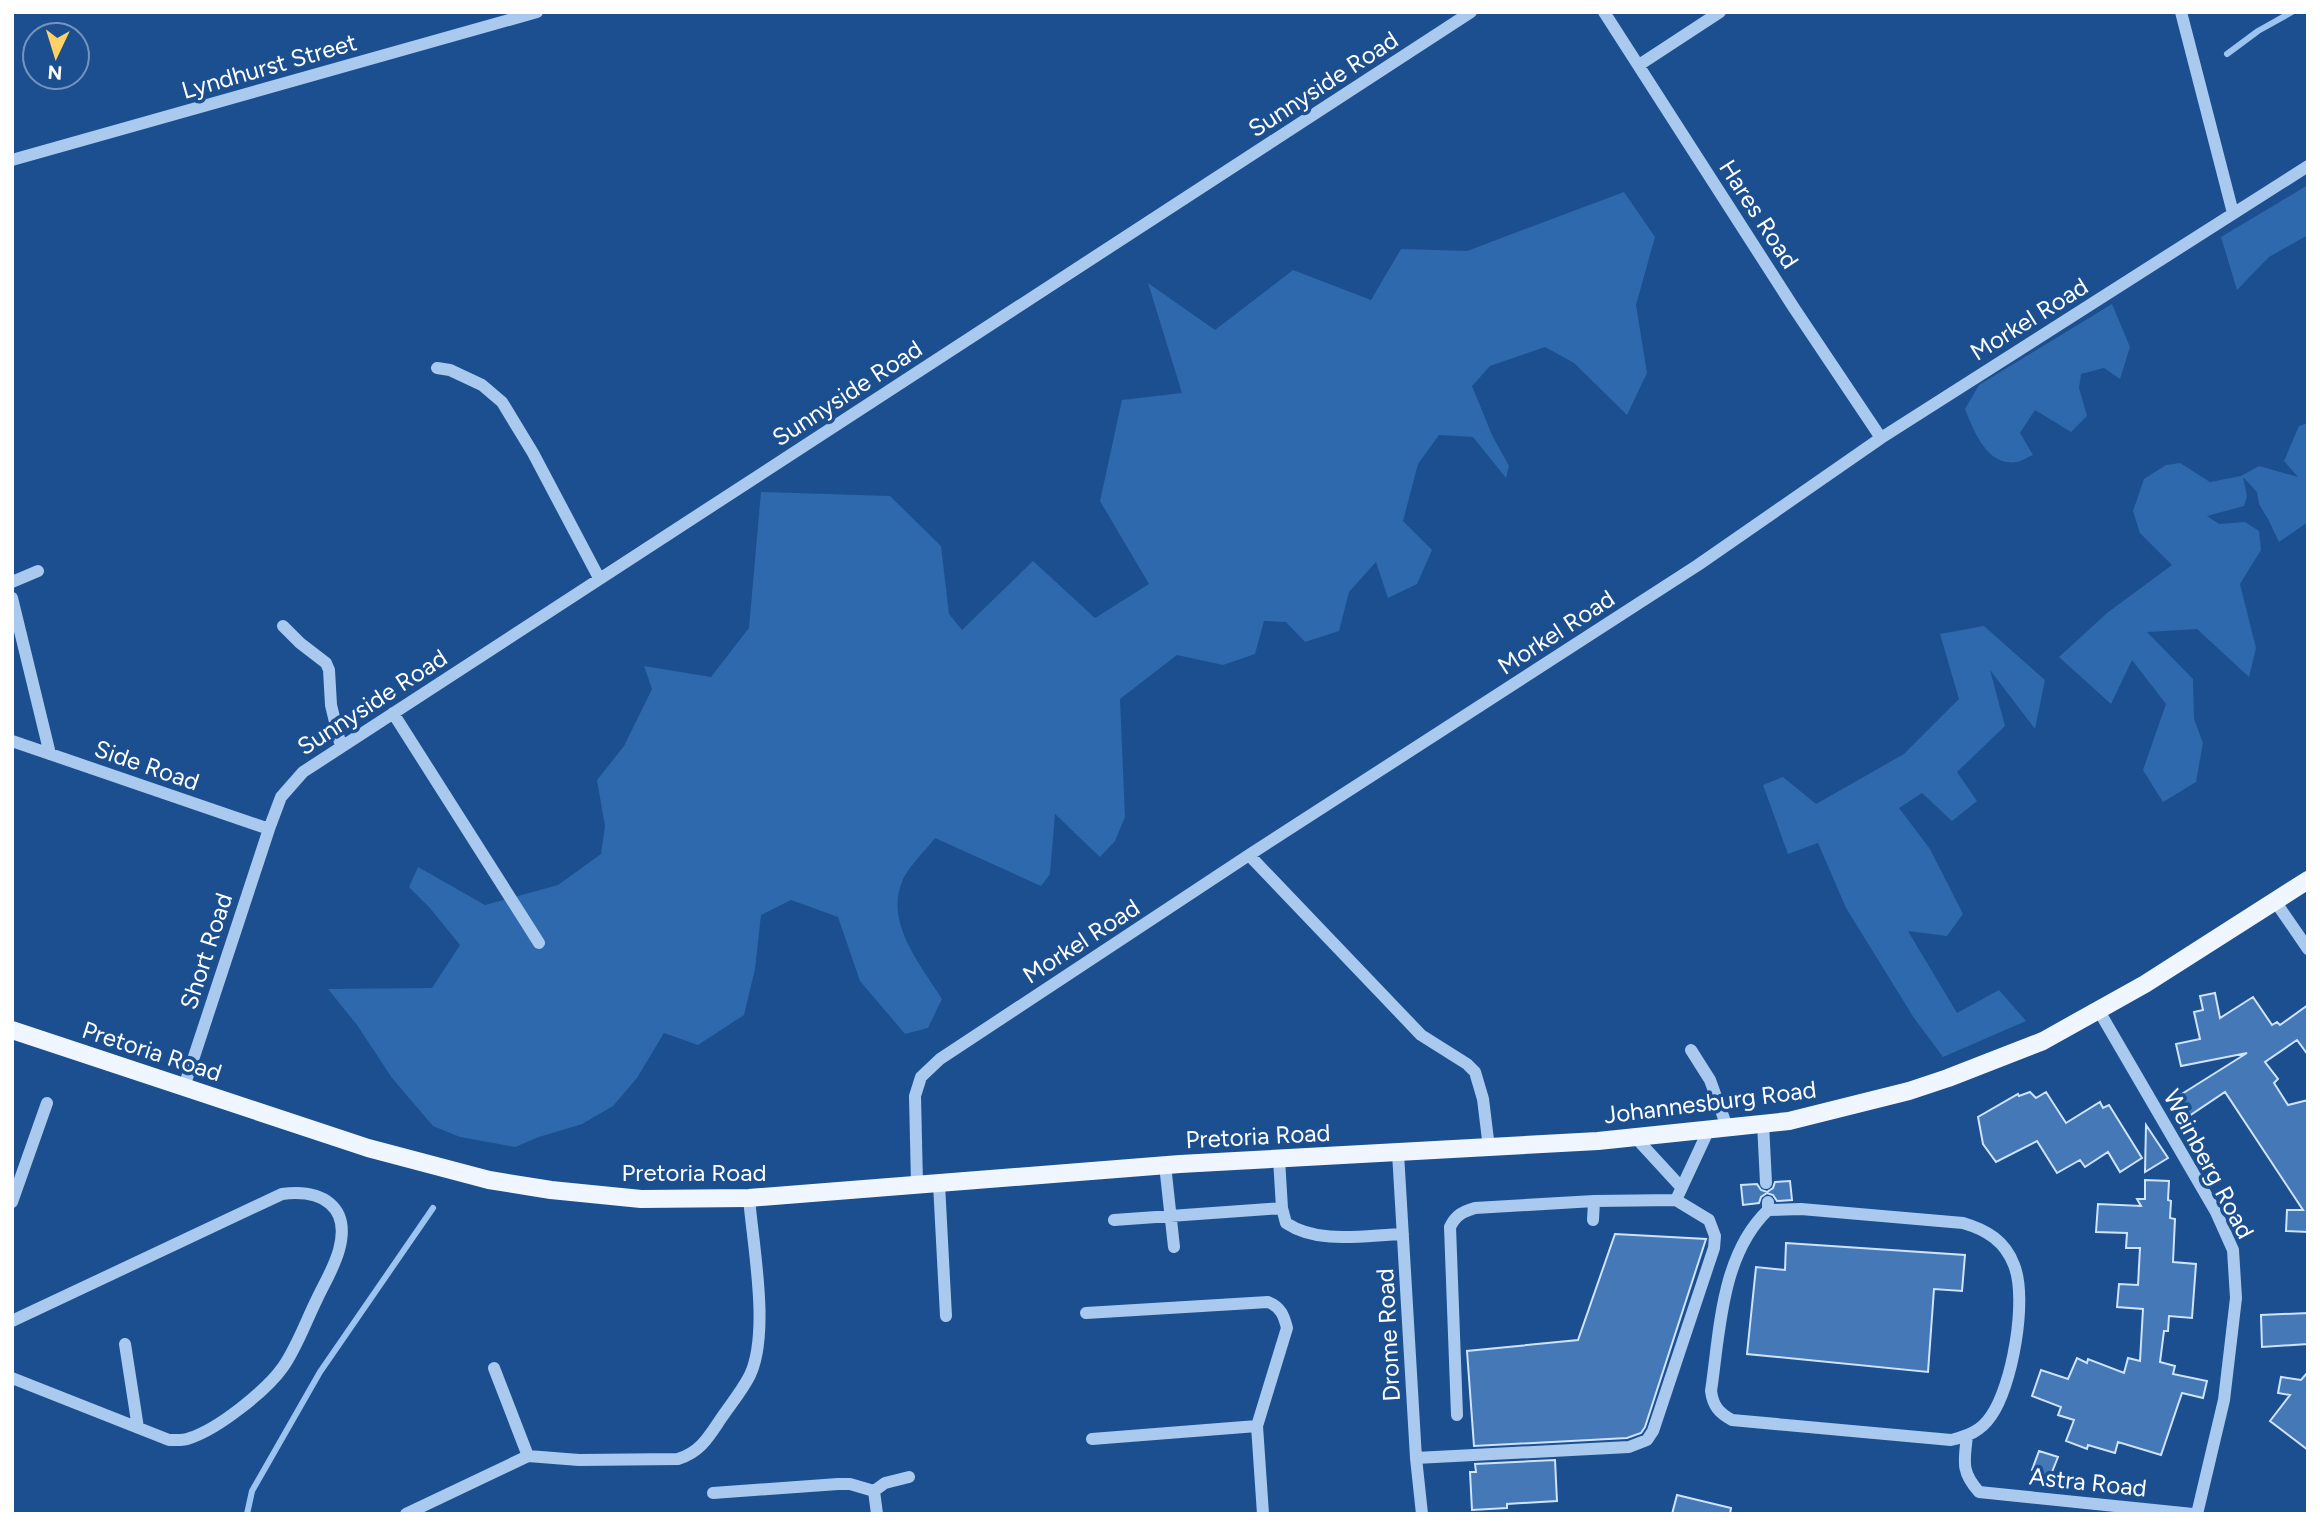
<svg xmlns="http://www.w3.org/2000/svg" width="2320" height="1526" font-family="Figtree,sans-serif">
<rect width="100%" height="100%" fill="#1b4f8f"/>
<!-- green -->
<path fill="#2e69ad" d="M2308,185v50l-39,22 -32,33 -16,-53z
M1624,192l31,45 -19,68 11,68 -20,42 -53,-52 -29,-16 -55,19 -18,20 20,49 17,31 -3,12 -33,-41 -34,-2 -21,29 -15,57 29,29 -15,34 -29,14 -12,-36 -27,30 -10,39 -34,11 -19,-20 -22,-1 -9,33 -32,11 -46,-10 -57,44 5,118 -10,24 -15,16 -45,-43 -5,60 -9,12 -106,-48c-9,12 -28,30 -33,44 -17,42 19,83 40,117l-14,29 -23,6 -45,-53 -22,-64 -47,-17 -30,15 -6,54 -11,46 -46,30 -34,-12 -27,45 -24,28 -31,18 -43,13 -24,10 -55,-10 -27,-11 -41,-48 -35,-53 -29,-36 104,-1 28,-43 -31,-38 -20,-20 9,-20 67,38 73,-20 43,-31 4,-28 -8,-46 27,-34 28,-57 -8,-23 67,11 38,-49 12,-136 129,4 51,50 8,68 13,16 71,-69 62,57 54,-34 -49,-83 22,-101 60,-7 -34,-110 67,47 78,-60 78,30 30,-51 66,2z
M2112,304l18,43 -10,32 -16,-11 -23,6 -2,14 8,28 -16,16 -36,-22 -15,23 13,22c-5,2 -11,6 -16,7 -30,5 -43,-31 -52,-53l14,-24z
M2308,423v99l-29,20 -11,-23 -9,-15 -2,-12 -14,-15 4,19 -3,10 -37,10 12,8 26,-2 14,9 2,19 -21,34 16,64 -7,29 -52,-48 -50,3 46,47 1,40 9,24 -7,39 -33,20 -20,-32 23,-66 -34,-44 -21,44 -52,-47 48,-44 65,-48 -32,-32 -7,-22 11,-32 22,-14 14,-2 30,19 31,-6 18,-10 39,11 -14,-16 15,-35z
M1984,626l61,54 -10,49 -45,-59 15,56 -48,46 20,29 -25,20 -30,-28 -23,15 31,41 33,65 -16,22 -39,-5 49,82 42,-23 27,31 -83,36 -29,-39 -68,-110 -28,-65 -30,11 -25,-69 20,-8 33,27 88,-50 55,-55 -19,-65z"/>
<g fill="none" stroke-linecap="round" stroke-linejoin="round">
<!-- stream -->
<path stroke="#9cc4f0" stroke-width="6" d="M2227,54l31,-23 34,-19
M247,1514l5,-23 68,-119 113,-164"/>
</g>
<!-- building -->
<path fill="#4478b7" stroke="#cfe3fa" stroke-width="2" d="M2215,993l5,25 33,-21 19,28 5,-3 3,3 28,-20v50l-11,-15 -32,22 13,17 -4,4 14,22 20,-5v132l-22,-1 1,-21h16l-78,-118 -36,24 -12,-19 70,-44 -66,13 -5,-22 24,-5 -6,-27 9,-2 -3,-14z
M2030,1092l6,6 10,-6 20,31 34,-21 3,6 6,-3 33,53 -22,14 -12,-20 -23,15 -5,-7 -23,13 -20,-32 -41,21 -13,-18 -5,-27 40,-23 1,2z
M2146,1125l22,33 -23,14z
M2145,1180l24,1 -1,19 3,1 -1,17 5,1 -2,43 23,2 -4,54 -23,-2 -1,15h-4l-4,31 15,4 -2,8 34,7 -4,17 -21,-5 -21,62 -43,-13 -3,11 -27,-8 -1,4 -21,-8 8,-21 -16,-5 3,-8 -29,-11 9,-26 27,9 9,-21 10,5 1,-4 36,14 4,-15 12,3 3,-52 -26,-2 2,-23 19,1 2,-37h-14l1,-15 -31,-1 2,-28 43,2 -4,-7h8z
M1790,1181l2,19 -15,1 -4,-6 -6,-2 -6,4 -2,6 -16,2 -2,-20 16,-1 4,6 6,2 6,-4 2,-6z
M1615,1234l91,5 -61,188 -4,6 -14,5 -153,8 -7,-95 111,-11z
M1786,1243l179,12 -3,36 -28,-2 -6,83 -181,-18 9,-87 29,3z
M2308,1313v31l-46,3 -1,-32z
M2308,1372v78l-38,-29 20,-26 -12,-2 3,-16 20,3z
M2039,1451l19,6 -8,20 -18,-7z
M1555,1460l2,41 -50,3v4l-35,2 -2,-38h6l-1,-8z
M1677,1495l54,13 -1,6h-58z"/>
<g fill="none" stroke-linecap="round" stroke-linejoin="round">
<!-- minor -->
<path stroke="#a9c9ee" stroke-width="12" d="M1604,12l190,296 87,130
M2181,12l52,201
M1639,65l81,-53
M12,160l525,-148
M437,368l13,2 32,15 20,17 31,51 66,125
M12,582l26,-11
M12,598l38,156
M283,626l17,17 26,20 3,7 2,35 10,42
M393,713l146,230
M12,741l257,88
M1249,855l172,180 46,29 8,8 8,27 6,49
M2275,901l33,48
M2099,1011l117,201 17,38 3,48 -12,102 -27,114
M1691,1050l19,30 17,47
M184,1087l85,-258 12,-32 22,-25 1168,-760
M1763,1123l3,60
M1635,1137l46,50
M1398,1153l18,305 6,56
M1279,1159l3,49 4,15c33,22 79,12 117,11
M1165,1165l9,82
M917,1184l-2,-88 6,-19 19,-18 309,-204 449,-290 183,-127 427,-272
M939,1184l7,132
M1676,1200l33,-71
M12,1202l35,-99
M1768,1202v8c-47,45 -48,120 -57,181 2,15 8,22 21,29l219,20c17,-4 30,-9 40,-24 21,-29 37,-117 23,-151 -9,-24 -27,-35 -51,-42l-162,-14 -33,1
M1114,1220l168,-12
M1593,1220l1,-19
M1086,1313l182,-11c13,5 16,14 19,26l-30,98 6,88
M12,1321l270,-127c40,-5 69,12 57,56 -5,18 -15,34 -22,49 -11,22 -20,48 -34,68 -17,24 -65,62 -93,71 -7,3 -14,2 -21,2l-157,-62
M125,1344l13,84
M494,1368l34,88
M1967,1436c-3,26 -6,36 12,56l214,22
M1092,1439l165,-13
M1416,1458l213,-11 18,-7 6,-9 61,-183 1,-12 -6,-16 -33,-20 -82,1 -119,7c-13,4 -19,7 -25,19l7,188
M874,1491l11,-8 24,-6
M713,1493l125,-9h12l24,7 3,23
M406,1514l122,-58 51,4 99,-1c22,-7 30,-21 42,-39 10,-15 22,-29 30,-45 20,-43 3,-129 -1,-177"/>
<!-- major -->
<path stroke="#f0f6ff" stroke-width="18" d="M12,1030l356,118 121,32 62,10 90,9 108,-1 431,-34 418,-23 191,-20 120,-30 39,-13 95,-37 102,-57 163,-104"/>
</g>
<g text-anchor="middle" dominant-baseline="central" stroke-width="7" stroke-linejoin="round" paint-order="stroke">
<!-- street labels -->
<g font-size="24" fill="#fff" stroke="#1b4f8f">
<text transform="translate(269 66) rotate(-16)">Lyndhurst Street</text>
<text transform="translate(1323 84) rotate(-33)">Sunnyside Road</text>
<text transform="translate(1759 214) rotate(57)">Hares Road</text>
<text transform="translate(2029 319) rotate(-32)">Morkel Road</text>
<text transform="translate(847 393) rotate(-33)">Sunnyside Road</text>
<text transform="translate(1556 632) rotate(-33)">Morkel Road</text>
<text transform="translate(372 702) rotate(-33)">Sunnyside Road</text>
<text transform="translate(147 765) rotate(19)">Side Road</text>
<text transform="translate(1081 941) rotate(-33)">Morkel Road</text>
<text transform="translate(206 951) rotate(-72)">Short Road</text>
<text transform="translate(152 1051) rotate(18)">Pretoria Road</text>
<text transform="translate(1710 1102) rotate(-7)">Johannesburg Road</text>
<text transform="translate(1258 1136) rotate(-3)">Pretoria Road</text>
<text transform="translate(2209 1164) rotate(62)">Weinberg Road</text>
<text x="694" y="1172">Pretoria Road</text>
<text transform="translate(1388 1335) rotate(-93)">Drome Road</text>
<text transform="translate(2088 1482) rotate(6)">Astra Road</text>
</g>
</g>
<!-- border -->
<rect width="2320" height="1526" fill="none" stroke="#ffffff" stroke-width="28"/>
<!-- north arrow -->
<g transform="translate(56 56) rotate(184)"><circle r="33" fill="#1b4f8f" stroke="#7695bc" stroke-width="2"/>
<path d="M0-5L12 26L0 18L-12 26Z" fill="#ffd166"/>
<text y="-10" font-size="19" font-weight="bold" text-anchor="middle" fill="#ffffff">N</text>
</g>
</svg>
